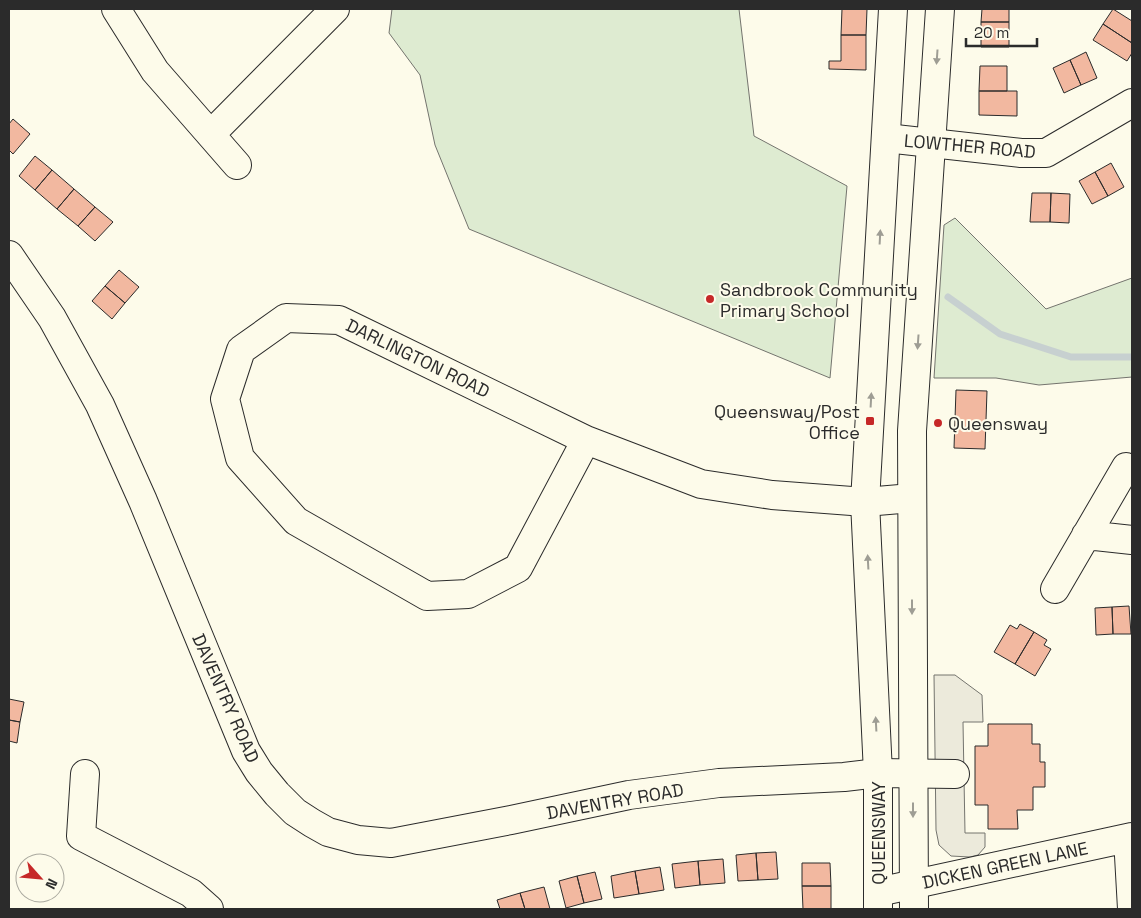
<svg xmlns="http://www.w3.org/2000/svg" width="1141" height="918" font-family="'Space Grotesk',sans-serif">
<rect width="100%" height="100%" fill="#fdfbea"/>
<!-- green -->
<path fill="#deebd1" stroke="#74746e" d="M392,9h347l15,127 93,50 -17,192 -361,-149 -34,-84 -15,-70 -31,-42z
M955,218l91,91 86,-31v99l-93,8 -43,-7h-62l10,-153z"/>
<!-- parking -->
<path fill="#eceadb" stroke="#74746e" d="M934,675h21l27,20 1,27h-20l2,111h20v14l-7,8 -8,2 -19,-1 -12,-11 -3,-15z"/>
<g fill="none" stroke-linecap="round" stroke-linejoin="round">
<!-- stream -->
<path stroke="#c7d0d0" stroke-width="7" d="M948,297l52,37 71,23h61"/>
</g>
<!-- building -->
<path fill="#f2b8a0" stroke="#2b2b2b" d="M842,9h25l-1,26h-25z
M982,9h27v13h-28z
M1113,9l19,12v22l-29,-19z
M981,22h28v25h-28z
M1103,24l29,19v10l-5,8 -34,-21z
M841,35h25v35l-37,-1v-8h12z
M1086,52l11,26 -16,7 -11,-25z
M1070,60l11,25 -17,8 -11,-25z
M980,66h27v25h-28z
M979,91h38v25l-38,-1z
M13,119l17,15 -17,20 -4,-4v-26z
M35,156l17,14 -17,20 -16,-14z
M1111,163l13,24 -16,9 -13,-24z
M52,170l22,19 -17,20 -22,-19z
M1095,172l13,24 -16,8 -13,-23z
M74,189l21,18 -17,19 -21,-17z
M1032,193h19l-1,29h-20z
M1051,193l19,1 -1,29 -19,-1z
M95,207l18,15 -18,19 -17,-15z
M119,270l20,17 -14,16 -20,-17z
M105,286l20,17 -13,16 -20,-18z
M956,390l31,1 -2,58 -31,-1z
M1129,606l2,28h-18l-1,-27z
M1112,607l1,27 -17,1 -1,-27z
M1020,624l14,8 -19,32 -21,-12 16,-27 7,4z
M1034,632l13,8 -3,5 7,4 -16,27 -20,-12z
M9,699l15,3 -4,20 -11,-2z
M9,720l11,2 -3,21 -8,-2z
M988,724h44v20h8v18h5v25h-12v23h-16l1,19h-30v-24h-13v-59h13z
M776,852l2,27 -20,1 -2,-27z
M756,853l2,27 -20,1 -2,-26z
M723,859l2,24 -25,2 -2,-24z
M698,861l2,24 -25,3 -3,-24z
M802,863h28l1,23h-29z
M660,867l4,23 -25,4 -4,-23z
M635,871l4,23 -25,4 -3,-22z
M595,872l7,27 -18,4 -7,-27z
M577,876l7,27 -18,5 -7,-27z
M802,886h29v23h-28z
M544,887l6,22h-25l-5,-16z
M520,893l5,16h-25l-3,-9z"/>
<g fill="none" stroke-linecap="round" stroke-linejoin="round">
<!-- minor casing -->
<g stroke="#2b2b2b" stroke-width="30">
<path id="minor" d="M116,9l39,62 82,94
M211,134l124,-125
M886,138l135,15h25l86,-50
M9,255l43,63 48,87 43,96 103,250 13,21 18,22 18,18 17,11 16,9 30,8 33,3 120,-23 118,-25 90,-12 125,-6 34,-4 77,1
M586,440l-247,-120 -53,-2 -45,32 -16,49 15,59 56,63 131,75 41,-2 50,-26 68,-128 115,44 71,11 93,7 47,-4
M1086,535l46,5
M1055,589l71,-122
M85,774l-4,62 110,57 18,16
M1128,838l4,71
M878,892l254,-55"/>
</g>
<!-- highway casing -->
<g stroke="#2b2b2b" stroke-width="30">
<path id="highway" d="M878,909v-136l-13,-271 28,-493
M914,909l-2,-478 28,-422"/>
</g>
<!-- minor -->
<use href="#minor" stroke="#fdfbea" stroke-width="28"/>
<!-- highway -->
<use href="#highway" stroke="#fdfbea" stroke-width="28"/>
</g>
<!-- one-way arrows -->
<defs><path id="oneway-solid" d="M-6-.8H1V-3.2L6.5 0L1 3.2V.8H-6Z" transform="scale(1.25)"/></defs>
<g fill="#9e9d94">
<use href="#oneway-solid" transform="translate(937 57) rotate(94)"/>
<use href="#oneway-solid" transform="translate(880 237) rotate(-87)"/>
<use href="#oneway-solid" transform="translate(918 342) rotate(94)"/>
<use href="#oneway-solid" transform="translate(871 400) rotate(-87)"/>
<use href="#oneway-solid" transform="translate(868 562) rotate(-93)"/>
<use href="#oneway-solid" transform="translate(912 607) rotate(90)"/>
<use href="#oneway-solid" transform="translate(876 724) rotate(-93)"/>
<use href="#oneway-solid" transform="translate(913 810) rotate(90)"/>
</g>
<!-- markers -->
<g fill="#c62828" stroke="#fdfbea" stroke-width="2">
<circle cx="710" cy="299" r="5"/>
<rect x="865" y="416" width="10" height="10" rx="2.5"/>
<circle cx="938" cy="423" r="5"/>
</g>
<g text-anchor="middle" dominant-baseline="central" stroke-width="4" stroke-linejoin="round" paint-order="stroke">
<!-- street labels -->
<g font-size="18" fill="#2b2b2b" stroke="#fdfbea">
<text transform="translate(970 146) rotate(5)">LOWTHER ROAD</text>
<text transform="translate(418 358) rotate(26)">DARLINGTON ROAD</text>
<text transform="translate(226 698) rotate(66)">DAVENTRY ROAD</text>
<text transform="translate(615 801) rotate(-10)">DAVENTRY ROAD</text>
<text transform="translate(878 833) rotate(-90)">QUEENSWAY</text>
<text transform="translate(1005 865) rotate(-12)">DICKEN GREEN LANE</text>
</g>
<!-- poi labels -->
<g font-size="18" fill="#2b2b2b" stroke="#fdfbea" text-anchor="start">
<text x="720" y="289">Sandbrook Community<tspan x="720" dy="21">Primary School</tspan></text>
<text x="860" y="411" text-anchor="end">Queensway/Post<tspan x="860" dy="21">Office</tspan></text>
<text x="948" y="423">Queensway</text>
</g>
</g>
<!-- border -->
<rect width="1141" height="918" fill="none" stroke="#2b2b2b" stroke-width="20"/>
<!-- north arrow -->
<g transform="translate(40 878) rotate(117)"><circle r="24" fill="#fdfbea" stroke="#a9a89e"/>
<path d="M0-4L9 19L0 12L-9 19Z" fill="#c62828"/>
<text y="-8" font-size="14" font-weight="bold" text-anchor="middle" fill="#2b2b2b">N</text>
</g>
<!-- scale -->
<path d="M966 38v8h71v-8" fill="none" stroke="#2b2b2b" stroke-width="2.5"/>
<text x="974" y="38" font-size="15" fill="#2b2b2b" stroke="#fdfbea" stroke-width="4" paint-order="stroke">20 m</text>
</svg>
